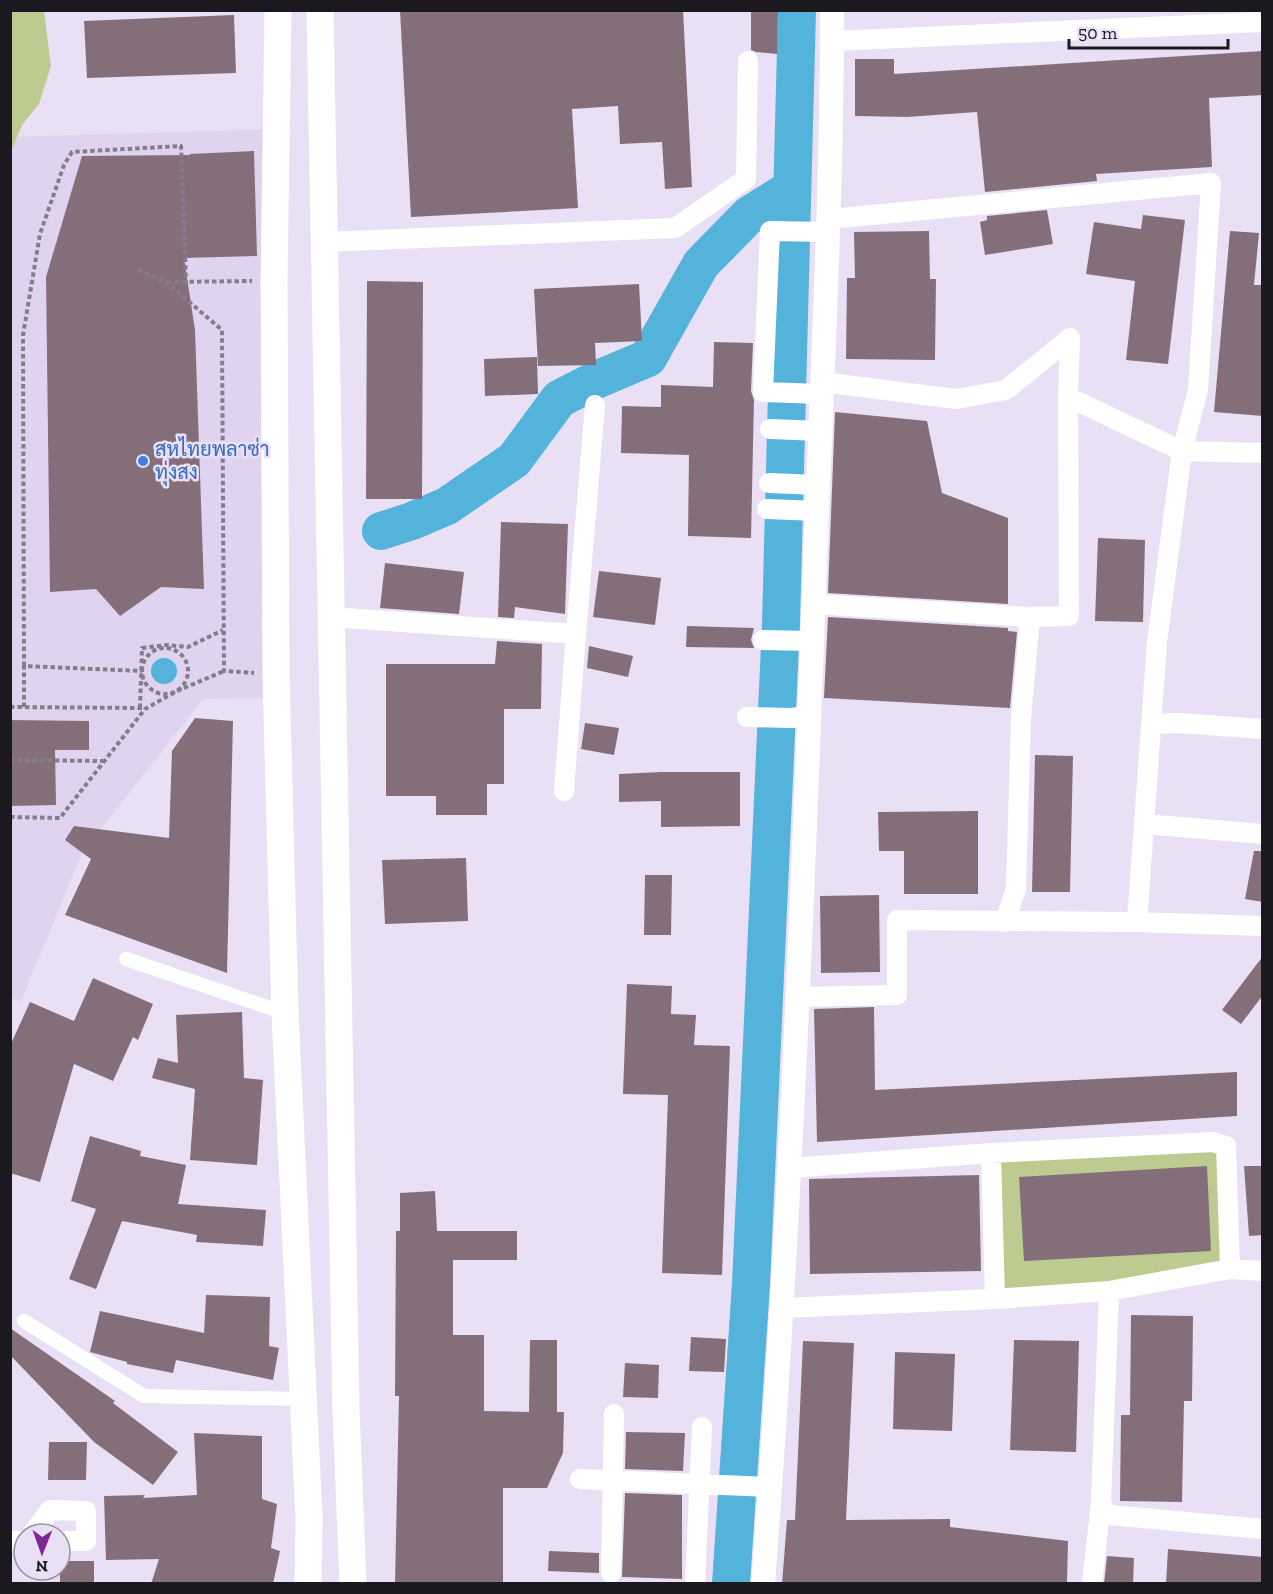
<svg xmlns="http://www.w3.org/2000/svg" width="1273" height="1594" font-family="'Zilla Slab',Sarabun,serif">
<rect width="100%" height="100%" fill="#eae0f6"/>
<!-- built -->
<path fill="#e0d3f0" d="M276,129l1,569 -74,1 -121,154 -61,148 -11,-3v-861z"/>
<!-- green -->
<path fill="#bdca90" d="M11,10l33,1 7,55 -12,38 -17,21 -11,27z
M1226,1146l4,123 -235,30 -4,-146z"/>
<!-- water -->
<path fill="#53b3db" d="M151 671a13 13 0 1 1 26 0a13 13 0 1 1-26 0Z"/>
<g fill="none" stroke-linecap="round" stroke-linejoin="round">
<!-- river -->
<path stroke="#53b3db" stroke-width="38" d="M381,531l31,-10 35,-15 67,-46 45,-61 37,-19 52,-22 53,-94 48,-49 43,-27
M731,1584l20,-300 30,-661 16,-613"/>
</g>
<!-- building -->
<path fill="#846e7a" d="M400,10h283l9,177 -27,2 -3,-47 -42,2 -2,-38 -46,3 6,99 -167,9z
M751,10h27l-1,44 -21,-2 -5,-2z
M234,15l2,58 -149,5 -3,-57z
M1263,51v44l-54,3 3,69 -116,7 1,7 -112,11 -8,-80 -70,5 -52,-1v-57h39v15z
M254,151l3,105 -73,2 11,72 9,259 -43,-2 -41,29 -24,-27 -46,3 -4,-315 36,-121 108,-1v-1z
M1047,210l6,34 -68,11 -5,-33 7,-2v-4z
M1143,215l42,5 -17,144 -42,-4 9,-79 -49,-7 8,-52 47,7z
M929,231l1,48h6l-1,81 -89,-1 1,-81h8l-1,-46z
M1230,231l29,2 -5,52h9v131l-49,-4z
M367,281l56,1 -1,217h-56z
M639,284l3,57 -47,2 1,22 -58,1 -4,-77z
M714,342l39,1 -2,48 3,9 -3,138 -63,-2 1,-81 -68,-2 1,-47 39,1v-22l52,2z
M537,357l1,37 -53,2 -1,-37z
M835,412l92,9 15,72 66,25v86l-180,-11z
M501,522l67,2 -3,90 -50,-7 -1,11 -16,-1z
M1098,538l47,2 -2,82 -48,-1z
M385,563l79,9 -5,42 -79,-6z
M599,571l62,7 -6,47 -62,-8z
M828,617l180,11v3l9,1 -7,76 -186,-10z
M687,626l67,2 -3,12 3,8 -68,-1z
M497,641l45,3 -1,65h-37v75h-17v31h-51v-19h-50v-132h109z
M589,646l44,10 -5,21 -41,-9z
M195,718l38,3 -6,252 -162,-58 26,-56 -26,-19 9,-14 95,12 3,-87z
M10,720l79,1v29h-34l1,55 -46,1z
M585,723l34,5 -5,27 -33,-6z
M1035,755l38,1 -3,136h-38z
M661,772h79v54l-79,1v-26l-42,1v-28z
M978,811v83h-74v-43h-25l-1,-39z
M1254,851h9v51l-18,-3z
M466,858l2,63 -83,3 -3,-64z
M645,875h27l-1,60h-27z
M879,895l1,77 -59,1 -1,-77z
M1263,956v39l-22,29 -19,-14z
M93,978l60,26 -15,36 -5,-3 -20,44 -39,-17 -34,118 -30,-9v-127l20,-44 44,19z
M627,984l45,2 -1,28 25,1 -2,30 36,1 -8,229 -60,-2 6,-178 -45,-1z
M874,1007l1,83 362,-18v44l-420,26 -3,-133z
M242,1012l2,66 19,2 -6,85 -67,-5 5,-71 -43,-11 6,-20 20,5 -2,-48z
M90,1136l51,15 -1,5 46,9 -8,39 88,6 -3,36 -67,-4 1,-7 -75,-14 -26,68 -27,-10 27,-70 -25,-8z
M1207,1166l4,85 -187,10 -5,-84z
M1244,1166h19v69l-14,1z
M979,1175l2,96 -171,3 -1,-95z
M435,1191l2,40h80v29h-64v75h31v76l45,1 1,-72h27v72h7l-1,41 -16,35h-44v96h-108l4,-188h-4l1,-165h4v-38z
M206,1295l64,2 -1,49 10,2 -6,32 -97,-20 -3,13 -46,-9v-2l-37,-10 10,-41 104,22z
M1131,1315l62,1 -1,85h-8l-2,101 -62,-1 1,-86h9z
M10,1328l105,73 -2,2 65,49 -25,33 -59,-43 -84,-87z
M691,1337l35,2 -2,33 -35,-1z
M1014,1340l65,1 -3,111 -66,-2z
M803,1341l51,2 -8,177 104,-1v8l118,14 -1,43h-285l5,-64h8z
M895,1352l60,2 -3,77 -59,-2z
M625,1363l34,2 -1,33 -35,-1z
M626,1432l59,1 -2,38 -58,-2z
M194,1433l68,3v63l15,5 -6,44 9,3 -7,33h-122l8,-25 -53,1 -2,-64 41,-1 -2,3 54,-3z
M49,1442h38l-1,38h-38z
M625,1493l57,2v84l-60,-2z
M1168,1549l95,8v27h-97z
M549,1551l50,2v20l-51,-2z
M1107,1556l27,2 -1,26h-29z
M60,1561h34v23h-34z"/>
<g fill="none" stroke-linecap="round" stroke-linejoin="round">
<!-- path -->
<path stroke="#847e8c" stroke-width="4" stroke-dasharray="4.5 3" stroke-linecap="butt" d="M138,270l28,12 56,48 2,341 30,2
M167,282l85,-1
M142 671a23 23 0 1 1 46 0a23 23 0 1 1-46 0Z
M24,666l-1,-331 17,-101 24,-69 8,-13 109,-6 5,136
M10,707l132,1
M24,707v-41l118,5
M140,708l2,-60 25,-3 21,2 35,-17
M10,760l93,1
M10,817l50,1 85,-109 32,-18 47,-20"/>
<!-- pedestrian -->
<path stroke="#fff" stroke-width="14" d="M126,959l159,54
M24,1321l120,75 158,3"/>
<!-- minor -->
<path stroke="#fff" stroke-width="20" d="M832,41l430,-19
M829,219l382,-36 -13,207 -16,61 -114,-54 1,219 -39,1
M323,242l352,-14 71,-49 2,-118
M822,382l134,17 50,-9 64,-52 -2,59
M822,394l-59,-2 7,-161 58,1
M770,429l50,2
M769,483l49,2
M767,509l50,2
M814,604l216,13 -9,101 -5,171 -11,33
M331,617l245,17 19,-229
M763,640l49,1
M747,717l44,1 18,-2
M1152,724l27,-1 83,6
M564,791l12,-157
M1145,824l117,10
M1137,922l125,4
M797,997l100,-2v-75l240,2 20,-280 25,-191 80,2
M991,1153l4,146
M790,1168l201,-15 222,-11 13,4 4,123
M1109,1291l-8,210 3,9 6,5 152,14
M782,1308l213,-9 114,-8 121,-22 32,2
M580,1479l190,8
M32,1534l18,-24 36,1v30h-26
M10,1541h14
M611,1573l3,-159
M695,1584l7,-157
M1092,1584l9,-83"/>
<!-- tertiary -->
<path stroke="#fff" stroke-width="24" d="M763,1584c25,-332 39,-664 51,-996 7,-193 18,-385 18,-578"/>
<!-- secondary -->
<path stroke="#fff" stroke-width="27" d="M278,10l-4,271 2,394 9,338 24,505 -1,66
M320,10l26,1399 7,175"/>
</g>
<!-- markers -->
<circle fill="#3f7fe0" stroke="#eae0f6" stroke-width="2" cx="143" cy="461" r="6"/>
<g text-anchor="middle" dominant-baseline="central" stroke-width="5" stroke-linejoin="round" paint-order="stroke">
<!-- shop labels -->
<g font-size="20" fill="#366cbe" stroke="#eae0f6" text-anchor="start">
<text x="155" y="449">สหไทยพลาซ่า<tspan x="155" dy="23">ทุ่งสง</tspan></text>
</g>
</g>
<!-- border -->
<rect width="1273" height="1594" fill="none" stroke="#1b181f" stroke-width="24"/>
<!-- north arrow -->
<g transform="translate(42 1552) rotate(181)"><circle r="28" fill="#eae0f6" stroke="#9790a0" stroke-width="1.5"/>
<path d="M0-4.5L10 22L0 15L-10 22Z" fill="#802592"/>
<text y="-9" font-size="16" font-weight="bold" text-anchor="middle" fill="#1b181f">N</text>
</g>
<!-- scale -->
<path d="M1069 39v9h159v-9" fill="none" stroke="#1b181f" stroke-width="3"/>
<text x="1078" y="39" font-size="18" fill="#1b181f" stroke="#eae0f6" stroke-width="4.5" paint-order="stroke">50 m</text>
</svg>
